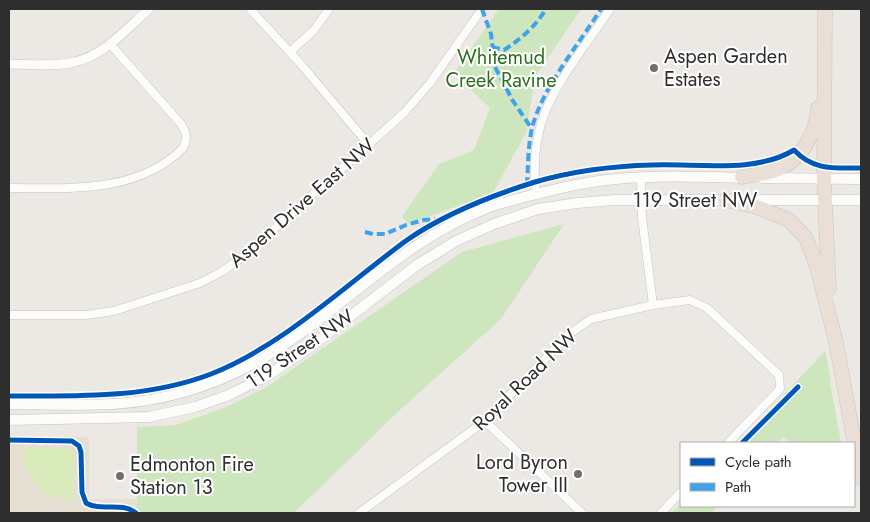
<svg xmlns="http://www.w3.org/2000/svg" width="870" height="522" font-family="Jost,sans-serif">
<rect width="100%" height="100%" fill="#ece8e4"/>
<!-- education -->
<path fill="#e6e0d3" d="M9,436l80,1v62h48v14h-128z"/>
<!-- green -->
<path fill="#cee6be" d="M499,9h82l-46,68 -9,56 -33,60 -84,31 -7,-8 37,-52 35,-14 16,-42 -36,-35z
M564,224l-63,95 -100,90 -107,104h-157v-86l39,-2 50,-18 39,-19 197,-136z
M825,351l6,29 -1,2 11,61h-49l-9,-6 -6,6h-39z
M681,503v3h37l-7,7h-39z"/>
<!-- pitch -->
<path fill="#d9eabb" d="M22,448h45l7,7 -1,46c-30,-4 -49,-22 -51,-53z"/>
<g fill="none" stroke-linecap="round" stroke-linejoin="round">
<!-- minor casing -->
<g stroke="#c5c4c5" stroke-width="9">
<path id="minor" d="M250,9l49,53 70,83
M290,52l24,-22 15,-21
M641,178l1,39 11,88
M9,188c59,0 129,6 174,-40 5,-9 3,-17 -2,-24l-71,-80
M536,194c-3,-28 -1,-58 10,-84 15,-35 43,-69 64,-101
M9,315h77l28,-4 86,-28 23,-12 23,-17 158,-141 26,-30 52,-74
M485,421l97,92
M359,513l126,-92 83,-86 23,-16 62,-14 37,-5 17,8 72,67 1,14 -52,54
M661,513l20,-21"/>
</g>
<!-- tertiary casing -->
<g stroke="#c5c4c5" stroke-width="10">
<path id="tertiary" d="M9,64c21,0 44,3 65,-2 30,-6 53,-34 75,-53"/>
</g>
<!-- secondary casing -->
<g stroke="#c5c4c5" stroke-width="11">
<path id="secondary" d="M762,178l99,1
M745,200h116
M9,404c34,0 69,2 104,0 69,-4 133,-30 188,-71 60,-44 116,-98 186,-125 10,-4 20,-6 30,-9 33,-9 65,-17 99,-20 42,-4 89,-2 132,-1
M9,420l140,-3 46,-10 34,-12 36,-18 44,-29 108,-83 39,-24 38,-17 44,-15 39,-6 38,-3h115"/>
</g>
<!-- motorway casing -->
<g stroke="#c6c5c4" stroke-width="15">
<path id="motorway" d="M825,9l-1,170 5,110
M742,177c10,-2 21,-3 31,-6 27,-8 43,-37 45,-63
M725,200l29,6 35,14 17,18 10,26 20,78 25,136"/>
</g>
<!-- minor -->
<use href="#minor" stroke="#fcfcfb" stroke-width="8"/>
<!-- tertiary -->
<use href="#tertiary" stroke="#fcfcfb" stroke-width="9"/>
<!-- secondary -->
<use href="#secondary" stroke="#fcfcfb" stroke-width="10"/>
<!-- motorway -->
<use href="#motorway" stroke="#eadfd6" stroke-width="14"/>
<!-- quiet -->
<path stroke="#3ea3eb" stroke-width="4" stroke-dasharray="8 4" stroke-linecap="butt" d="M482,9l9,25 4,33 18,34 19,28
M492,47l12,3c18,-12 31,-23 42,-41
M527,185c1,-19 1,-39 5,-57 10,-40 47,-84 69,-119
M365,232l8,2h12l21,-9 18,-5 11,-1"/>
<!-- cycleway casing -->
<g stroke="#fff" stroke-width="8">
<path id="cycleway" d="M9,396c68,0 137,3 202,-22 73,-29 133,-88 196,-134 39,-27 83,-44 128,-58 38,-11 77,-16 117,-17 44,-2 103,9 142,-15 20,21 40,18 67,18
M9,440l63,1 7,5 2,6 1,40 4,11c15,9 35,-2 50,10
M742,443l56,-56"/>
</g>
<!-- cycleway -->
<use href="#cycleway" stroke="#0057b8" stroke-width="5"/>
</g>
<!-- markers -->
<g fill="#706f6e" stroke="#fff" stroke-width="2">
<circle cx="654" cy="68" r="5"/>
<circle cx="578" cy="474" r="5"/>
<circle cx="120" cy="476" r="5"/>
</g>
<g text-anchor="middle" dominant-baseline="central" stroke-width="4" stroke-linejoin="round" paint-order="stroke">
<!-- poi labels -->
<g font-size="20" fill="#2e2e2e" stroke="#fff" text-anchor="start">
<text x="664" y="56">Aspen Garden<tspan x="664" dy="23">Estates</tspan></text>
<text x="568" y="462" text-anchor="end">Lord Byron<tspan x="568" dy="23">Tower III</tspan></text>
<text x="130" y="464">Edmonton Fire<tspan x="130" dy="23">Station 13</tspan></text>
</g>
<!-- park labels -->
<g font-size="20" fill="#2c6e1b" stroke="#fff">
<text x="501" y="57">Whitemud<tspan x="501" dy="23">Creek Ravine</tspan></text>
</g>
<!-- street labels -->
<g font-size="20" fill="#2e2e2e" stroke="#fff">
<text x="695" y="200">119 Street NW</text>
<text transform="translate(302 203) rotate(-41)">Aspen Drive East NW</text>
<text transform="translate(300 349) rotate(-34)">119 Street NW</text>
<text transform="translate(525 380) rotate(-44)">Royal Road NW</text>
</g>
</g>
<!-- border -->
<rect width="870" height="522" fill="none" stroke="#2e2e2e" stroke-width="20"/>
<!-- legend -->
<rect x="680" y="442" width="175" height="65" fill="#ffffff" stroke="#ababab"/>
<rect x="690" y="458" width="25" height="8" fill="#0057b8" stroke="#ababab"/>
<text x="725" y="467" font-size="15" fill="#2e2e2e">Cycle path</text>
<rect x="690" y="483" width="25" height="8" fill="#3ea3eb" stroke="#ababab"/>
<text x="725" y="492" font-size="15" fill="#2e2e2e">Path</text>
</svg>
